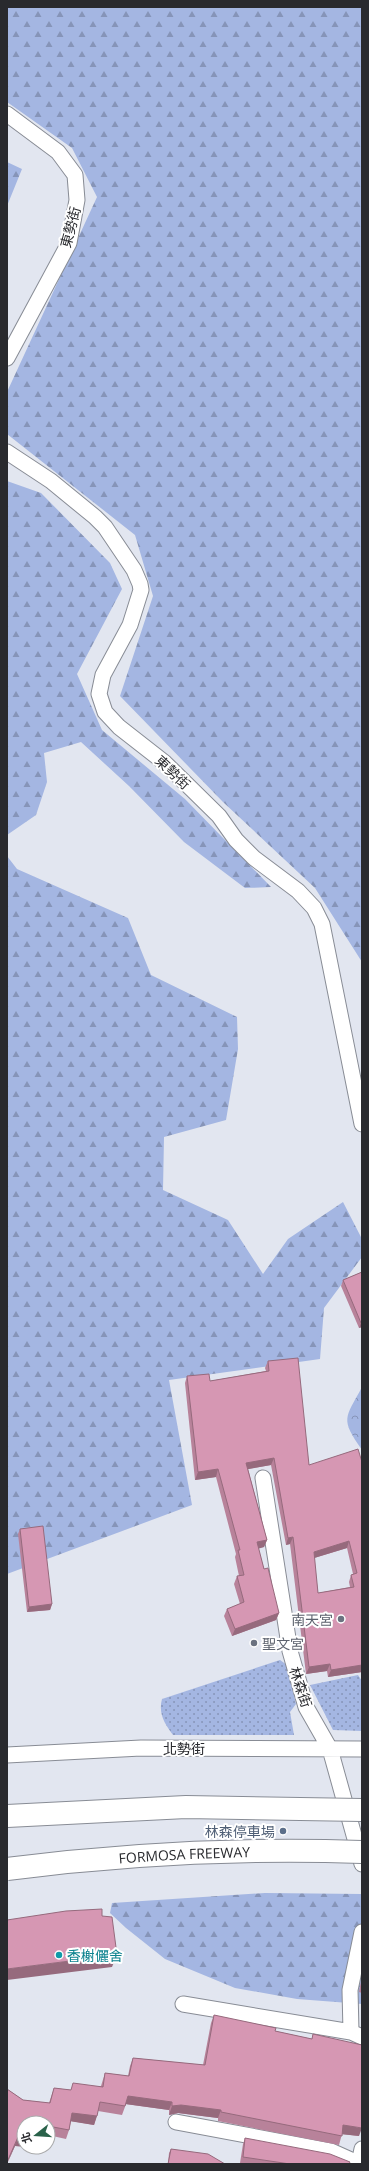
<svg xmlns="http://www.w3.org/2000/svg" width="369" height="2171" font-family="'Open Sans','Noto Sans TC',sans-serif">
<defs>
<pattern id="forest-firs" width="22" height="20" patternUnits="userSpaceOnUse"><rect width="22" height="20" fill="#a4b6e2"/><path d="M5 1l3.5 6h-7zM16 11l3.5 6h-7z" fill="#8694b8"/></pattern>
<pattern id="park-crowns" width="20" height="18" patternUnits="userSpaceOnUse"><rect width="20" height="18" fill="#a4b6e2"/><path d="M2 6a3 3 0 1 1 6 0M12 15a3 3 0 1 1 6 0" fill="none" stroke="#8694b8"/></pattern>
<pattern id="garden-dots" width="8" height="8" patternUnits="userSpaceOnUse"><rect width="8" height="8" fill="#a4b6e2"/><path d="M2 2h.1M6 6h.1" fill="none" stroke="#8694b8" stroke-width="1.8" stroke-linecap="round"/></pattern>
</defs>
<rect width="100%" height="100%" fill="#e2e6f0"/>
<!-- forest -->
<path fill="url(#forest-firs)" d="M7,7h355v955l-47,-74 -92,-86 -103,-106 33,-100 -18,-61 -128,-101v-42l90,-195 -25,-49 -65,-46z
M7,162l15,7 -15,37z
M7,481l34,12 69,70 12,26 -45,85 25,56 83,69 86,88 -26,1 -61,-46 -55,-56 -48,-44 -37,11 3,29 -11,33 -29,20z
M7,856l10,13 111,49 23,57 86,42 1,32 -12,71 -62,17 -1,53 65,30 35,54 25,-35 55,-37 19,37v18l-38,51 -4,51 -151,21 23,125 -185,69z
M265,1893l97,1v110l-65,-5 -62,-11 -70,-29 -39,-31 -16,-15 2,-10z"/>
<!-- park -->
<path fill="url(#park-crowns)" d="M362,1387v63c-22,-32 -17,-31 0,-63z"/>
<!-- garden -->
<path fill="url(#garden-dots)" d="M280,1660l7,5 9,39 -6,8 4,23h-121c-8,-11 -15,-21 -11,-36z
M358,1675l4,6v50l-29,-1 -23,-45z"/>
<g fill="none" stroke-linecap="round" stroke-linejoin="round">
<!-- street casing -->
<g stroke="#888c95" stroke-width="17">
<path id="street" d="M7,114l51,38 17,23 2,25 -8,43 -62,115
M7,452l44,29 44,36 10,10 29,43 6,14 1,6 -11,35 -27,50 -4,19 6,18 14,15 46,36 54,53 17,24 18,18 44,33 16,17 8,16 40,200
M263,1478l27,173 16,56 24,42 32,115
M7,1755l134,-7 221,1
M362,1932l-12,58 1,42 11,5
M183,2004l168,28
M176,2122l155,29 29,13
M359,2163l3,-14"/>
</g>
<!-- street -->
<use href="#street" stroke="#fff" stroke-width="15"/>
<!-- highway-bridge casing -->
<g stroke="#888c95" stroke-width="24" stroke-linecap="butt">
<g id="highway-bridge">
<path d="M7,1816l179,-9 176,3"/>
<path id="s1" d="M7,1869c117,-15 237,-21 355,-17"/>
</g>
</g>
<!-- highway-bridge -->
<use href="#highway-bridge" stroke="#fff" stroke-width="22"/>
</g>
<!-- wall -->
<path fill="#b8829a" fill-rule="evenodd" d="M362,1272v55l-3,1 -18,-42 2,-6z
M268,1361l41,104 53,-3v210l-34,5 -1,-6 -21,3 -16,-130 -4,1 -15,-80 -23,4 19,71 -3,7 -6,1 6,21 15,44 -3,7 -44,16 -8,-20 3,-7 13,-5 -6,-20 3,-8h2l-4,-19 1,-3 -20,-77 -21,3 -10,-97 2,-7 23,5 56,-10 -1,-3zM347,1548l6,26 -2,1 -2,7 1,5 -32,6 -4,-35z
M20,1529l32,75 -2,6 -23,2 -9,-78z
M362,1976v17l-3,-1z
M214,2015l61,16 37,8 1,-5 46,102 -17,-2 -3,11 -121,-24v-3l-40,-5 -9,2v-5l-43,-6 -4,11 -24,-4 -4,14 -23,-4 -2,9 -3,9 -18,-4v-12l-33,23 -8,18v-75l16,11 26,3 5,-15 17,2 30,-4 4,-13 23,3 2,-10 3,-8 70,7 8,-42z
M245,2138l104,26h-100l-9,-1 3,-19z
M171,2149l54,15h-57l1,-11z"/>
<!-- shaded-wall -->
<path fill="#966a7d" d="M362,1322v5l-3,1 2,-5z
M274,1458l-3,7 -28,5 3,-7z
M218,1469l-2,8 -21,3 3,-8z
M293,1537l-3,7 -4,1 2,-7z
M267,1540l-3,7 -10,3 3,-8z
M349,1541l-2,7 -36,11 3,-7z
M52,1604l-2,6 -23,2 2,-5z
M279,1613l-3,7 -44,16 3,-7z
M330,1664l-3,7 -21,3 3,-7z
M362,1665v7l-34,5 3,-7z
M117,1955l-5,12 -105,13v-11z
M128,2096l44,6 -3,8 -44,-6z
M181,2105l40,5 -3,8 -40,-5 -9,2 3,-9z
M72,2113l25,3 -3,9 -25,-4z
M343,2125l19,3 -3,8 -19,-2z
M18,2137l6,1v9l-9,-1 -8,18z"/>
<!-- building -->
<path fill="#d697b3" stroke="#966a7d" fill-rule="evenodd" d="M362,1272v50l-1,1 -18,-43z
M298,1358l11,107 49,-16 4,13v203l-31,5 -1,-6 -21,3 -16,-130 -5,1 -14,-80 -28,5 21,77 -10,2 7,27 4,-1 11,45 -44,16 -8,-20 17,-7 -7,-26 7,-1 -6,-25h2l-22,-81 -20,3 -11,-96 22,-2 1,7 59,-10 -1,-10zM349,1541l8,32 -6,2 3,12 -36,6 -4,-41z
M43,1526l9,78 -23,3 -9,-78z
M102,1909v7l10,1 5,38 -110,14v-49l59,-9z
M214,2015l62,13 -1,3 37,8 1,-5 49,11v83l-19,-3 -1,11 -121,-24v-2l-40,-5 -9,1v-4l-44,-6 -3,10 -25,-4 -3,14 -25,-3 -3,17 -21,-4v-3h-24v15l-6,-1 -11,25v-73l16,11 27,3 4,-15 17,2 2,-7 30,4 2,-14 24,3 4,-18 72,7z
M245,2138l85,16 20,8 -1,2h-59l-47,-7z
M171,2149l37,5 17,10h-57z"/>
<!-- markers -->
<g fill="#6b7280" stroke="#fff" stroke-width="1.5">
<circle cx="341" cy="1619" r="4"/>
<circle cx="254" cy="1643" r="4"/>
</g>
<circle fill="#5c6f8a" stroke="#fff" stroke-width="1.5" cx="283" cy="1831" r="4"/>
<circle fill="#0f9aa8" stroke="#fff" stroke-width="1.5" cx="59" cy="1955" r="4"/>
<g text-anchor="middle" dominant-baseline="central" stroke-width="4" stroke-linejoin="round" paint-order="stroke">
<!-- street labels -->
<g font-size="14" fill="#292a2e" stroke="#fff">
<text transform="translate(70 227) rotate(-75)">東勢街</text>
<text transform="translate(173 772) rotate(43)">東勢街</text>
<text transform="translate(301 1687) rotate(72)">林森街</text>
<text x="184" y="1748">北勢街</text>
<text stroke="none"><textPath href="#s1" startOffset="178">FORMOSA FREEWAY</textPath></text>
</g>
<!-- worship labels -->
<g font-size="14" fill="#5b616d" stroke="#fff" text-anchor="end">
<text x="333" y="1619">南天宮</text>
<text x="262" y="1643" text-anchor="start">聖文宮</text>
</g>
<!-- service labels -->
<g font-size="14" fill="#4e5e75" stroke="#fff" text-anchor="end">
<text x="275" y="1831">林森停車場</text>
</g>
<!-- culture labels -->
<g font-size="14" fill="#0d838f" stroke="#fff" text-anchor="start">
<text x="67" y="1955">香榭儷舍</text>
</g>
</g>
<!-- border -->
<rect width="369" height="2171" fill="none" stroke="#292a2e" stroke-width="16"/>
<!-- north arrow -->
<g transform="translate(36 2135) rotate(253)"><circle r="19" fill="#ffffff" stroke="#a9aaab"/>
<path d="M0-3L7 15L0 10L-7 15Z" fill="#2a624a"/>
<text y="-6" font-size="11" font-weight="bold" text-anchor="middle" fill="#292a2e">北</text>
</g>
</svg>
